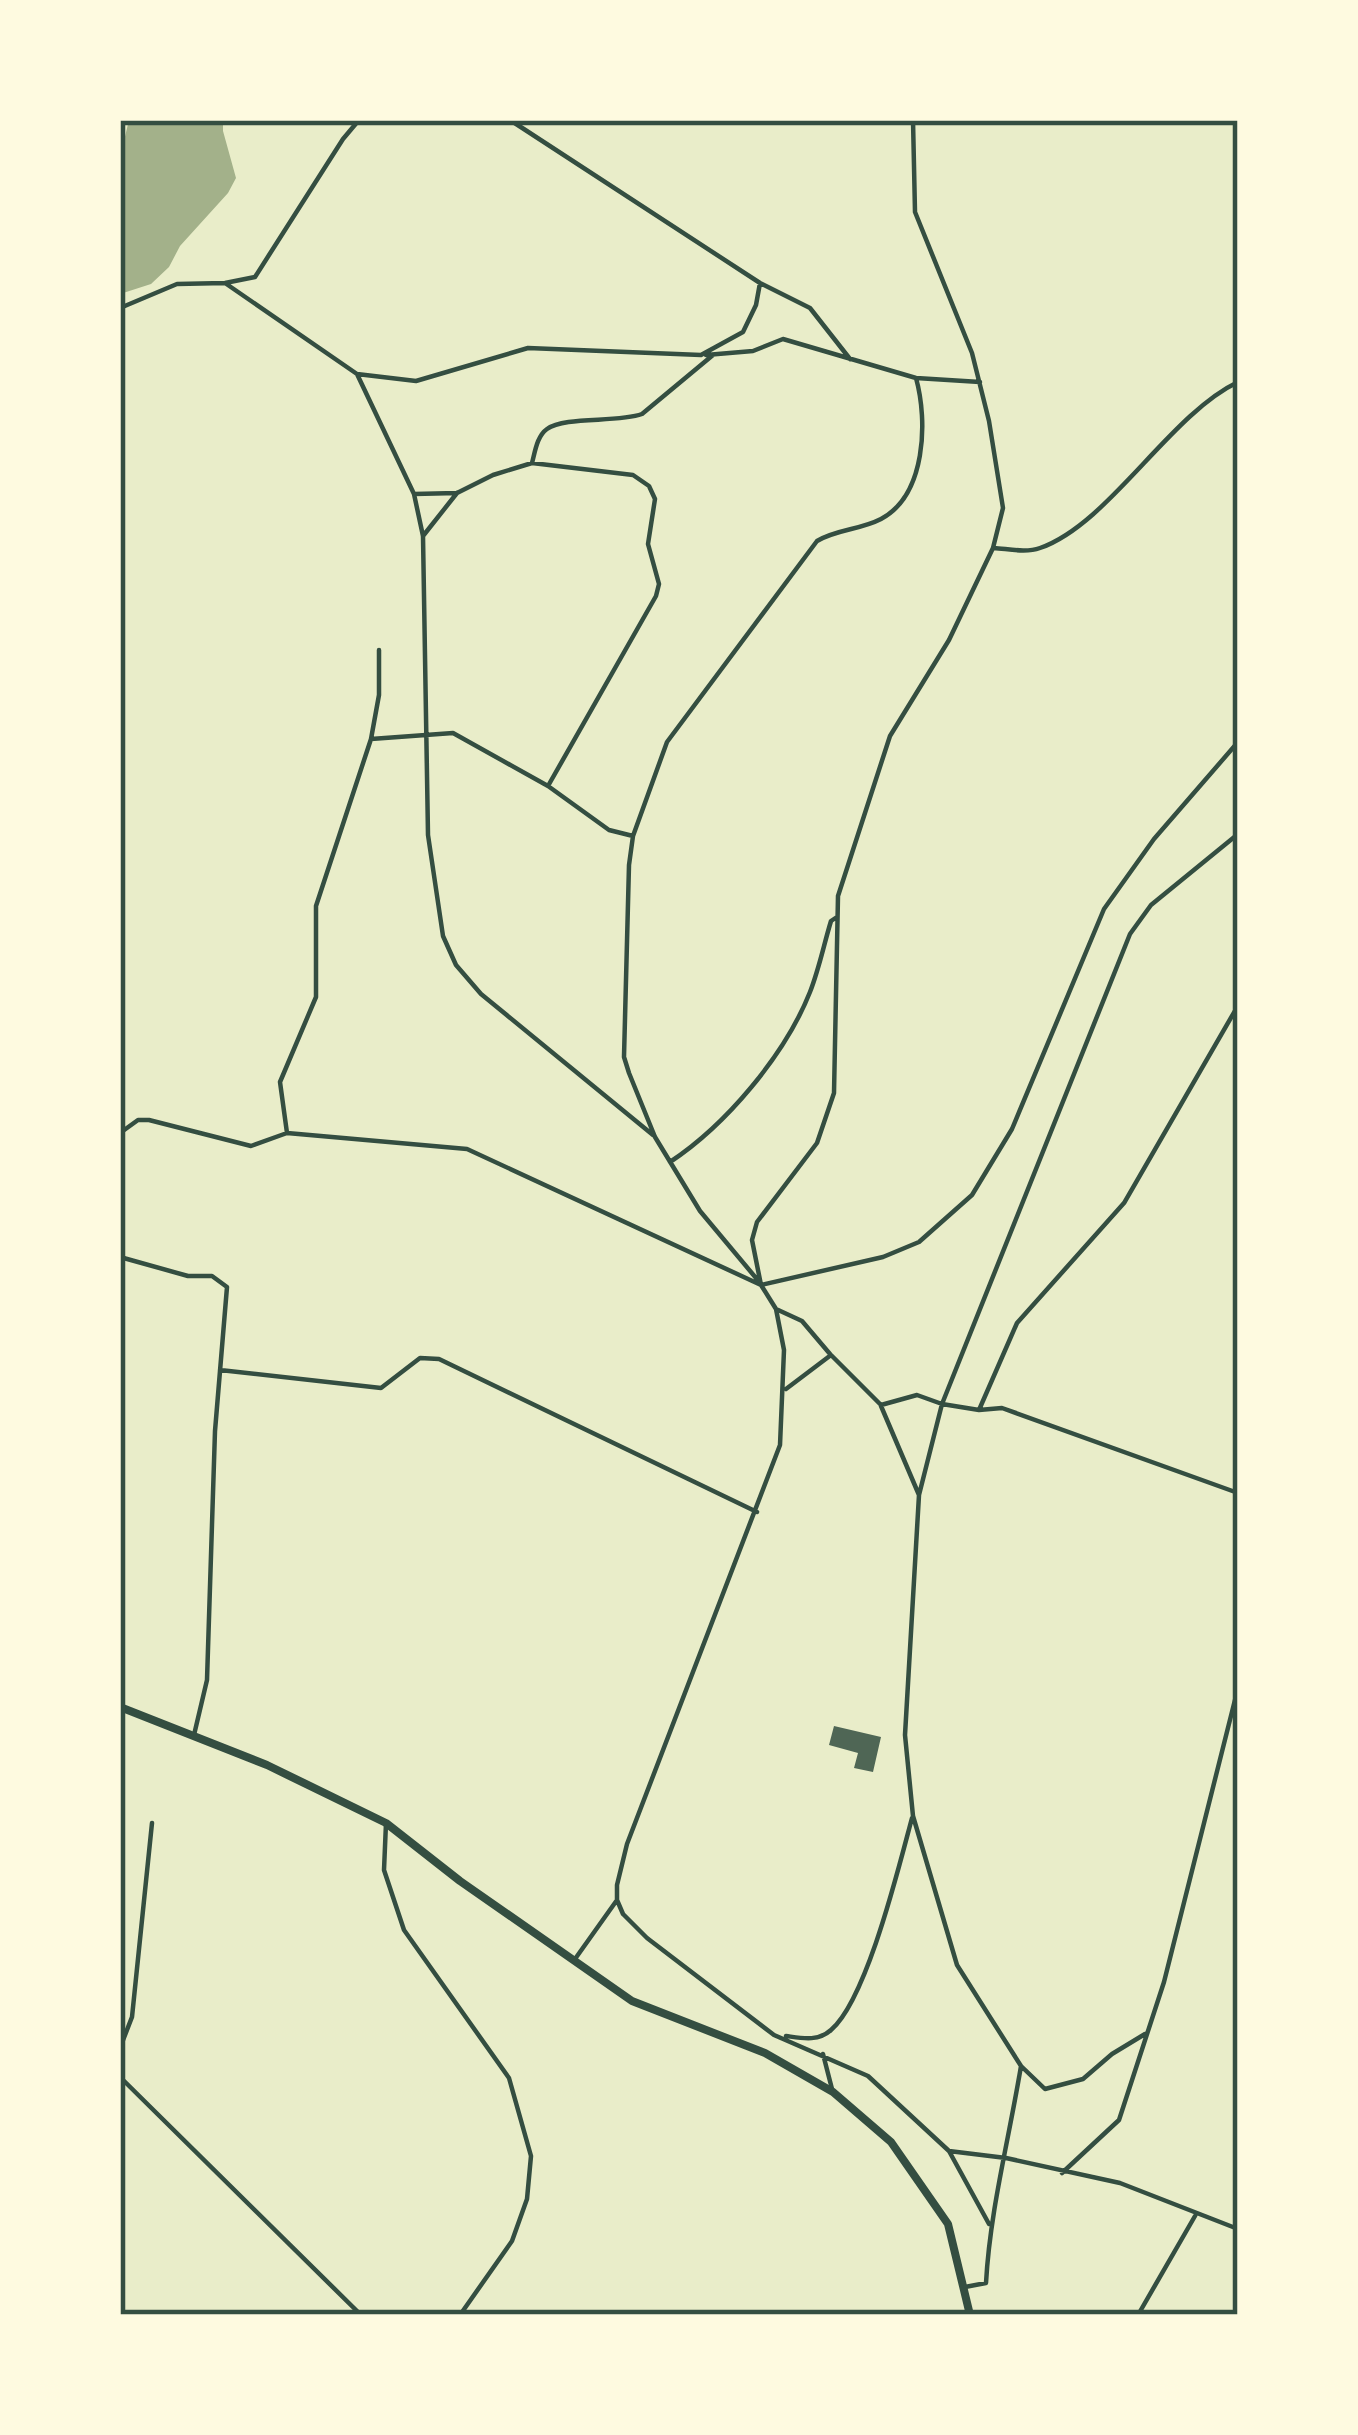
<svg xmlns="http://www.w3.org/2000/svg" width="1358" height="2435" font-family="Helvetica,sans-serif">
<rect width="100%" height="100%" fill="#e9edc9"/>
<!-- water -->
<path fill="#a3b18a" d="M129,120h94v11l13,47 -8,15 -48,53 -11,21 -18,17 -31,10v-137z"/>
<!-- building -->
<path fill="#4f6655" d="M834,1726l47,11 -8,35 -19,-4 4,-15 -29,-8z"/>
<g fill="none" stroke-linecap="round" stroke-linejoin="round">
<!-- minor -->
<path stroke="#344e41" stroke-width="4.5" d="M510,120l250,163 50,25 40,51
M913,120l2,92 57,141 17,68 14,87 -10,40 -44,92 -59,96 -52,160 -4,197 -17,50 -60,79 -5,18 9,45 15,24 8,41 -4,95 -153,399 -10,41v15l6,14 24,24 127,97 94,41 81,75 57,7 114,25 118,46
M225,283l132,91 59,7 112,-33 173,7 42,-23 13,-27 4,-22
M120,308l57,-24 48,-1 30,-6 88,-138 16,-19
M706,355l47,-4 30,-12 133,39 64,4
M357,374l57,120 9,42 5,299 15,101 13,29 25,29 172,141
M532,463c3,-11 5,-27 15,-34 18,-13 70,-6 95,-15l71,-59
M414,494l43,-1 36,-18 39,-12 101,12 16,11 6,13 -7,45 11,40 -3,12 -108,190
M423,536l34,-43
M994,548c15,1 32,5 46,0 69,-24 129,-133 198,-166
M371,739l82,-6 95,53 61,44 24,6
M120,1133l18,-13h11l102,26 36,-13 180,16 294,136 122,-28 36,-15 53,-47 40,-66 92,-220 50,-70 84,-97
M287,1133l-7,-51 36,-85v-91l55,-167 8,-44v-45
M670,1162c56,-37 115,-107 140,-170 9,-23 14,-48 21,-71l6,-4
M120,1257l68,19h24l15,11 -12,144 -8,249 -13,55
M761,1284l-61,-73 -45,-74 -26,-64 -5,-16 5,-192 4,-29 34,-94 150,-201c20,-12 43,-11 64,-22 45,-24 47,-98 35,-141
M776,1309l26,12 28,33
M220,1370l161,18 39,-30 19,1 318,153
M786,1389l45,-34 50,50 36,-10 25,9 188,-470 21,-29 87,-71
M881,1406l38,89 23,-91 37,6 38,-87 107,-120 112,-194
M979,1410l23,-2 236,85
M919,1495l-14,240 8,81 44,149 64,101c-12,73 -31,144 -35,217l-21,4
M386,1823l-2,47 20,60 105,148 22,78 -4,43 -15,42 -52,74
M575,1959l42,-59
M786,2036c15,2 32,6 45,-6 36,-31 68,-164 81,-212
M120,2048l12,-31 20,-194
M823,2054l9,35
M1021,2066l24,23 38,-10 29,-25 33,-20
M120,2077l241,238
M949,2151l40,73
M1062,2173l57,-53 45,-138 74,-294
M1138,2315l57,-99"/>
<!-- primary -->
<path stroke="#344e41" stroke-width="8" d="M120,1707l147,58 119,58 74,58 172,120 133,52 68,39 58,50 57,82 22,91"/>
</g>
<!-- border -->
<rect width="1358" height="2435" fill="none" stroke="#fefae0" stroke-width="246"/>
<rect x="123" y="123" width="1112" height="2189" fill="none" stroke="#344e41" stroke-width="4.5"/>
</svg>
